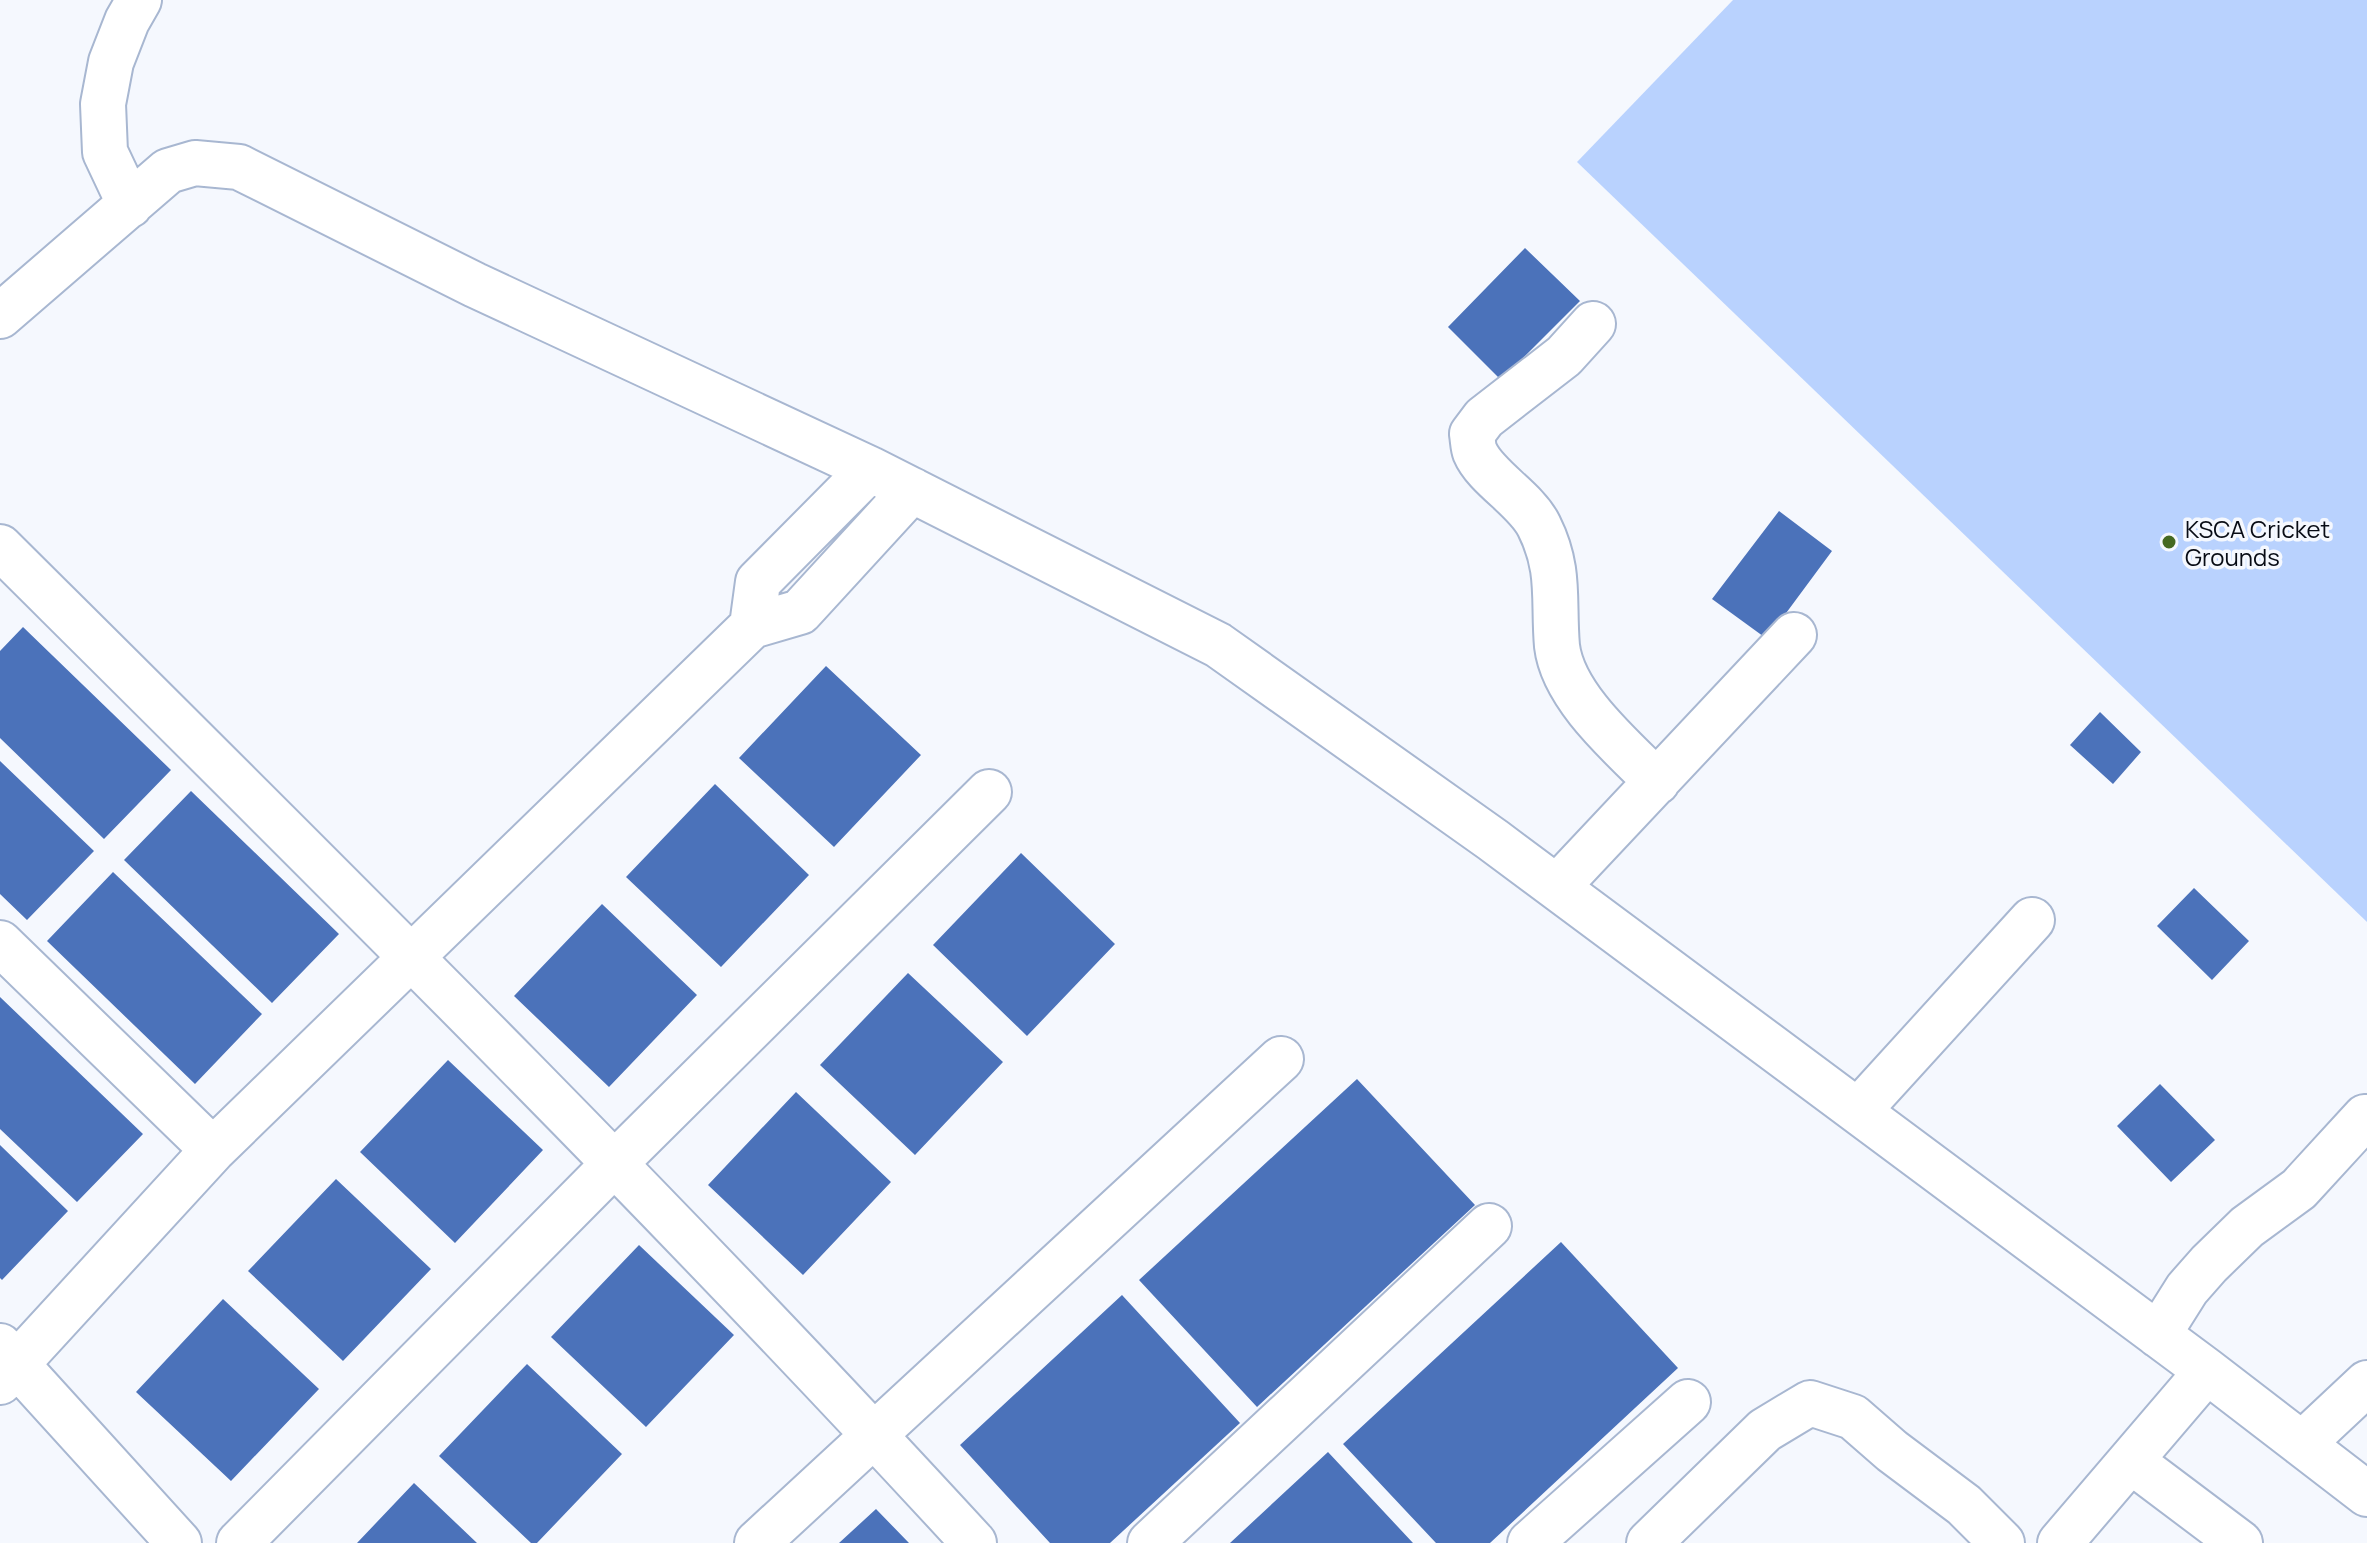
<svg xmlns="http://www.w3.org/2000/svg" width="2367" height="1543" font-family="Manrope,sans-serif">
<rect width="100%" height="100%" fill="#f5f8fe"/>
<!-- green -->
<path fill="#b9d2fe" d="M1733,0h634v922l-790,-760z"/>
<!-- building -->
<path fill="#4b72ba" d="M1525,248l55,53 -79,79 -53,-53z
M1779,511l53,40 -65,88 -55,-40z
M23,627l148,143 -67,69 -104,-101v-87z
M826,666l95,89 -87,92 -95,-89z
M2100,712l41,40 -28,32 -43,-39z
M0,761l94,90 -67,69 -27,-26z
M715,784l94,91 -88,92 -95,-90z
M191,791l148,143 -67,69 -148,-143z
M1021,853l94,91 -88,92 -94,-91z
M113,872l149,142 -67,70 -148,-143z
M2194,888l55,53 -37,39 -55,-54z
M602,904l95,91 -88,92 -95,-91z
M908,973l95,89 -88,93 -95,-90z
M0,997l143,137 -66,68 -77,-73z
M448,1060l95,90 -88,93 -95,-91z
M1357,1079l118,126 -218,202 -118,-127z
M2160,1084l55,56 -44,42 -54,-56z
M796,1092l95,90 -88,93 -95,-90z
M0,1145l68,66 -66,69 -2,-2z
M336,1179l95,90 -88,92 -95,-90z
M1561,1242l117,126 -188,175h-54l-93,-99z
M639,1245l95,90 -88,92 -95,-90z
M1122,1295l118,128 -130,120h-60l-90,-98z
M223,1299l96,90 -88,92 -95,-89z
M527,1364l95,90 -85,89h-6l-92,-87z
M1328,1452l85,91h-183z
M414,1483l63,60h-120z
M876,1509l33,34h-70z"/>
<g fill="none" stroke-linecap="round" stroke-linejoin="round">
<!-- minor casing -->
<g stroke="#a8b7d1" stroke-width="48">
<path id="minor" d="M130,205l-25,-53 -2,-48 8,-42 16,-41 12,-21
M0,316l168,-145 27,-8 44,4 236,118 395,184 348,176 275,195 714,531
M1593,324l-29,32 -80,62 -12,16c1,6 1,13 3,18 11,26 51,47 64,74 22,44 14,74 18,120 6,51 65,101 100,136
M0,547c329,327 660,654 974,996
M752,626l6,-44 112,-113
M1557,887l237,-252
M0,943l213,207
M1858,1111l174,-191
M2158,1335l29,-46 22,-25 38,-37 52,-38 66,-72
M0,1346l179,197
M0,1382l213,-232 539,-524 48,-14 112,-122
M2302,1444l65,-61
M2131,1461l109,82
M239,1543l375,-379 375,-372
M757,1543l524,-484
M1150,1543l339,-317
M1530,1543l158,-141
M1649,1543l116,-113 45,-27 43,14 39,34 72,54 38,38
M2060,1543l147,-172 160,123"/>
</g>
<!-- minor -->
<use href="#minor" stroke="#fff" stroke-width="44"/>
</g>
<!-- markers -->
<circle fill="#456921" stroke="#f5f8fe" stroke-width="3" cx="2169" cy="542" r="8"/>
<g text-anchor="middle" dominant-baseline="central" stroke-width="7" stroke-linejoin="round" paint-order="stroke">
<!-- poi labels -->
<g font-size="24" fill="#080c15" stroke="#f5f8fe" text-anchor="start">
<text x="2185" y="528">KSCA Cricket<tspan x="2185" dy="28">Grounds</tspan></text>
</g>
</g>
</svg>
